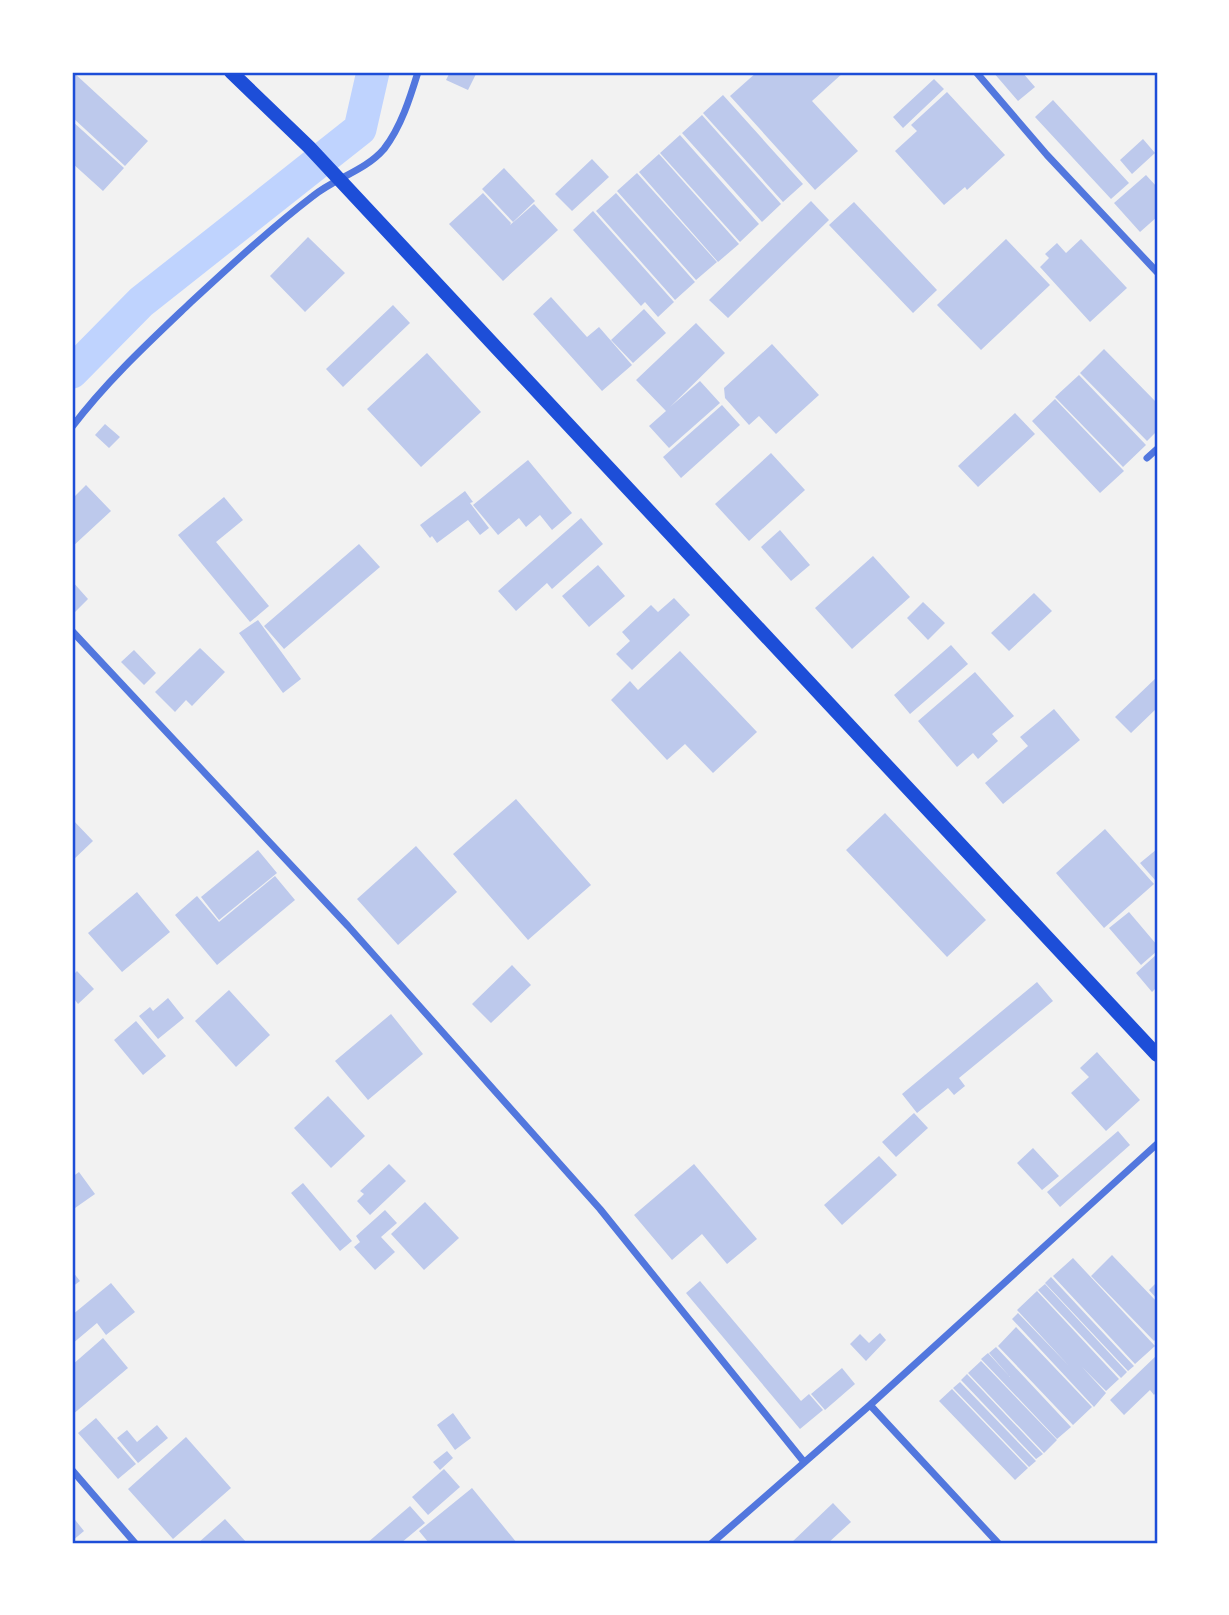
<svg xmlns="http://www.w3.org/2000/svg" width="1229" height="1615" font-family="Helvetica,sans-serif">
<rect width="100%" height="100%" fill="#f2f2f2"/>
<g fill="none" stroke-linecap="round" stroke-linejoin="round">
<!-- canal -->
<path stroke="#bfd3fe" stroke-width="33" d="M72,372l69,-70 219,-173 13,-57"/>
</g>
<!-- building -->
<path fill="#bdc9ec" d="M73,72l75,69 -23,25 -53,-49z
M450,72h27l-9,18 -22,-10z
M757,72h87l-32,29 46,50 -43,39 -85,-94z
M993,72h29l13,15 -17,14z
M934,79l10,10 -41,39 -10,-11z
M947,92l58,63 -38,35 -2,-3 -21,18 -49,-54 22,-20 -6,-6z
M723,95l80,89 -20,18 -80,-89z
M1053,100l76,83 -18,16 -76,-82z
M702,115l79,89 -19,18 -80,-89z
M72,121l52,47 -21,23 -31,-28z
M680,135l79,89 -19,18 -80,-89z
M1143,139l12,14 -23,21 -12,-14z
M659,154l80,90 -21,18 -79,-90z
M592,159l17,18 -37,34 -17,-17z
M504,168l31,33 -22,21 -31,-33z
M637,173l80,89 -21,18 -79,-89z
M1146,175l11,12v30l-17,15 -26,-29z
M483,193l28,30 -1,2 24,-21 24,26 -55,51 -54,-57z
M616,193l79,89 -20,18 -79,-89z
M811,201l18,19 -101,98 -19,-18z
M854,202l83,88 -24,23 -84,-88z
M593,211l81,91 -16,15 -13,-15 -4,4 -68,-76z
M308,237l37,36 -40,39 -35,-36z
M1006,239l44,46 -69,65 -44,-45z
M1081,239l46,49 -37,34 -50,-55 9,-9 -4,-4 12,-11 9,10z
M551,297l36,40 12,-10 33,38 -30,26 -69,-77z
M393,305l17,18 -67,64 -17,-18z
M644,309l22,24 -33,30 -22,-23z
M696,323l29,30 -55,54 30,-26 20,22 -51,45 -20,-22 17,-15 -30,-31z
M772,344l47,51 -43,39 -17,-18 -10,9 -24,-27 -1,-10z
M1104,349l53,54v28l-10,10 -67,-68z
M427,353l54,59 -60,55 -54,-58z
M1079,375l67,70 -23,22 -68,-70z
M1055,399l69,72 -24,22 -68,-72z
M722,405l18,20 -59,53 -18,-21z
M1015,413l20,21 -57,53 -20,-21z
M105,424l15,13 -11,11 -14,-13z
M771,453l34,37 -56,51 -34,-37z
M528,460l44,53 -20,17 -12,-15 -14,12 -7,-9 -21,17 -25,-30z
M86,485l25,26 -39,36v-48z
M465,491l8,11 -3,1 19,25 -9,7 -12,-15 -31,23 -5,-7 -2,2 -10,-13z
M224,497l19,23 -27,22 53,64 -19,16 -72,-87z
M581,518l22,26 -51,45 -5,-6 -31,28 -18,-20z
M780,530l30,35 -19,16 -30,-34z
M359,544l21,23 -96,82 -20,-23z
M873,556l37,41 -58,52 -37,-41z
M598,565l27,31 -36,31 -27,-31z
M72,581l16,18 -13,13 -3,-3z
M1034,593l18,18 -43,40 -18,-18z
M674,598l16,17 -58,55 -16,-16 14,-13 -8,-9 29,-27 7,7z
M923,602l22,21 -17,17 -21,-22z
M258,620l43,59 -18,14 -44,-60z
M951,645l17,19 -58,50 -16,-19z
M200,648l25,24 -33,34 -6,-6 -11,12 -20,-20z
M134,650l22,23 -12,12 -23,-23z
M680,651l77,81 -44,41 -28,-29 -18,16 -56,-60 19,-19 8,9z
M975,672l39,44 -22,18 6,7 -20,18 -5,-6 -16,14 -39,-46z
M1157,677v31l-26,25 -16,-16z
M1054,709l26,31 -77,64 -18,-21 43,-37 -8,-9z
M516,799l75,86 -63,55 -75,-86z
M885,813l101,107 -39,37 -101,-107z
M72,819l21,22 -21,20z
M1105,829l49,55 -50,44 -48,-55z
M416,846l41,46 -59,53 -41,-46z
M1157,849v29l-2,2 -15,-17z
M258,850l19,23 -58,47 -18,-23z
M275,876l20,24 -78,65 -42,-50 22,-19 22,26z
M137,892l33,40 -48,40 -34,-39z
M1129,912l28,33v6l-16,14 -32,-37z
M1157,954v33l-5,5 -16,-19z
M512,965l19,20 -40,38 -19,-19z
M77,971l17,18 -16,15 -6,-8v-20z
M1037,982l16,19 -94,77 6,8 -11,9 -6,-7 -31,25 -15,-19z
M229,990l41,45 -34,32 -41,-46z
M168,998l16,20 -26,21 -19,-23 11,-9 3,4z
M391,1014l32,40 -55,46 -33,-39z
M136,1021l30,35 -23,19 -29,-35z
M1097,1052l43,48 -34,31 -35,-38 18,-16 -9,-9z
M328,1096l37,40 -34,32 -37,-40z
M914,1113l14,15 -32,29 -14,-15z
M1118,1131l12,14 -70,62 -13,-15z
M1033,1148l26,28 -17,14 -25,-27z
M879,1156l18,19 -55,50 -18,-20z
M389,1164l17,17 -36,34 -13,-14 7,-7 -4,-3z
M694,1164l63,75 -30,25 -25,-30 -30,26 -38,-45z
M79,1172l16,22 -20,14 -3,-5v-26z
M303,1183l49,58 -12,10 -49,-58z
M425,1202l34,36 -35,32 -33,-36z
M385,1210l12,13 -16,14 14,15 -20,18 -21,-23 6,-5 -4,-6z
M1112,1255l45,47v36l-3,3 -63,-65z
M1073,1258l82,88 -20,18 -82,-88z
M72,1271l8,10 -8,6z
M1051,1277l83,89 -6,5 -83,-88z
M700,1281l101,120 8,-7 14,16 -23,19 -114,-136z
M1157,1282v17l-8,-9z
M111,1283l24,29 -29,23 -9,-12 -25,21v-29z
M1045,1284l82,88 -6,6 -83,-88z
M1037,1291l82,88 -13,12 -24,-24 24,26 -12,14 -82,-88 6,-6 51,53 -52,-56z
M1016,1327l76,80 -19,18 -75,-79z
M880,1333l6,7 -20,21 -16,-17 10,-10 9,9z
M103,1338l25,30 -56,47v-50z
M996,1347l75,80 -14,12 -76,-80 7,-6 22,24 -21,-24z
M1157,1355v36l-3,4 -4,-5 -26,25 -14,-15z
M981,1361l76,79 -13,13 -76,-80z
M842,1368l13,16 -30,26 -14,-16z
M967,1374l76,80 -7,5 -75,-79z
M960,1382l76,79 -7,6 -76,-79z
M952,1389l76,79 -13,12 -76,-79z
M453,1413l18,25 -16,12 -18,-25z
M96,1418l40,46 -18,15 -40,-46z
M157,1425l11,13 -30,25 -21,-25 10,-8 10,12z
M186,1437l45,51 -58,51 -45,-50z
M447,1451l6,7 -13,12 -7,-8z
M444,1469l16,18 -32,28 -16,-18z
M472,1488l45,55h-88l-10,-12z
M833,1503l18,19 -23,21h-37z
M410,1506l15,17 -24,20h-34z
M72,1516l12,15 -12,10z
M225,1519l22,24h-49z"/>
<g fill="none" stroke-linecap="round" stroke-linejoin="round">
<!-- minor -->
<path stroke="#5277de" stroke-width="7" d="M976,72l71,83 110,117
M72,427c34,-45 76,-84 117,-123 40,-37 81,-75 124,-108 22,-18 52,-25 71,-47 17,-22 26,-51 34,-77
M1147,458l10,-9
M72,631l276,295 252,283 204,253
M870,1405l128,138
M72,1470l63,73
M712,1543l158,-138 287,-261"/>
<!-- secondary -->
<path stroke="#1d4ed8" stroke-width="14" d="M231,72l78,75 848,908"/>
</g>
<!-- border -->
<rect width="1229" height="1615" fill="none" stroke="#ffffff" stroke-width="147"/>
<rect x="74" y="74" width="1082" height="1468" fill="none" stroke="#1d4ed8" stroke-width="2.5"/>
</svg>
